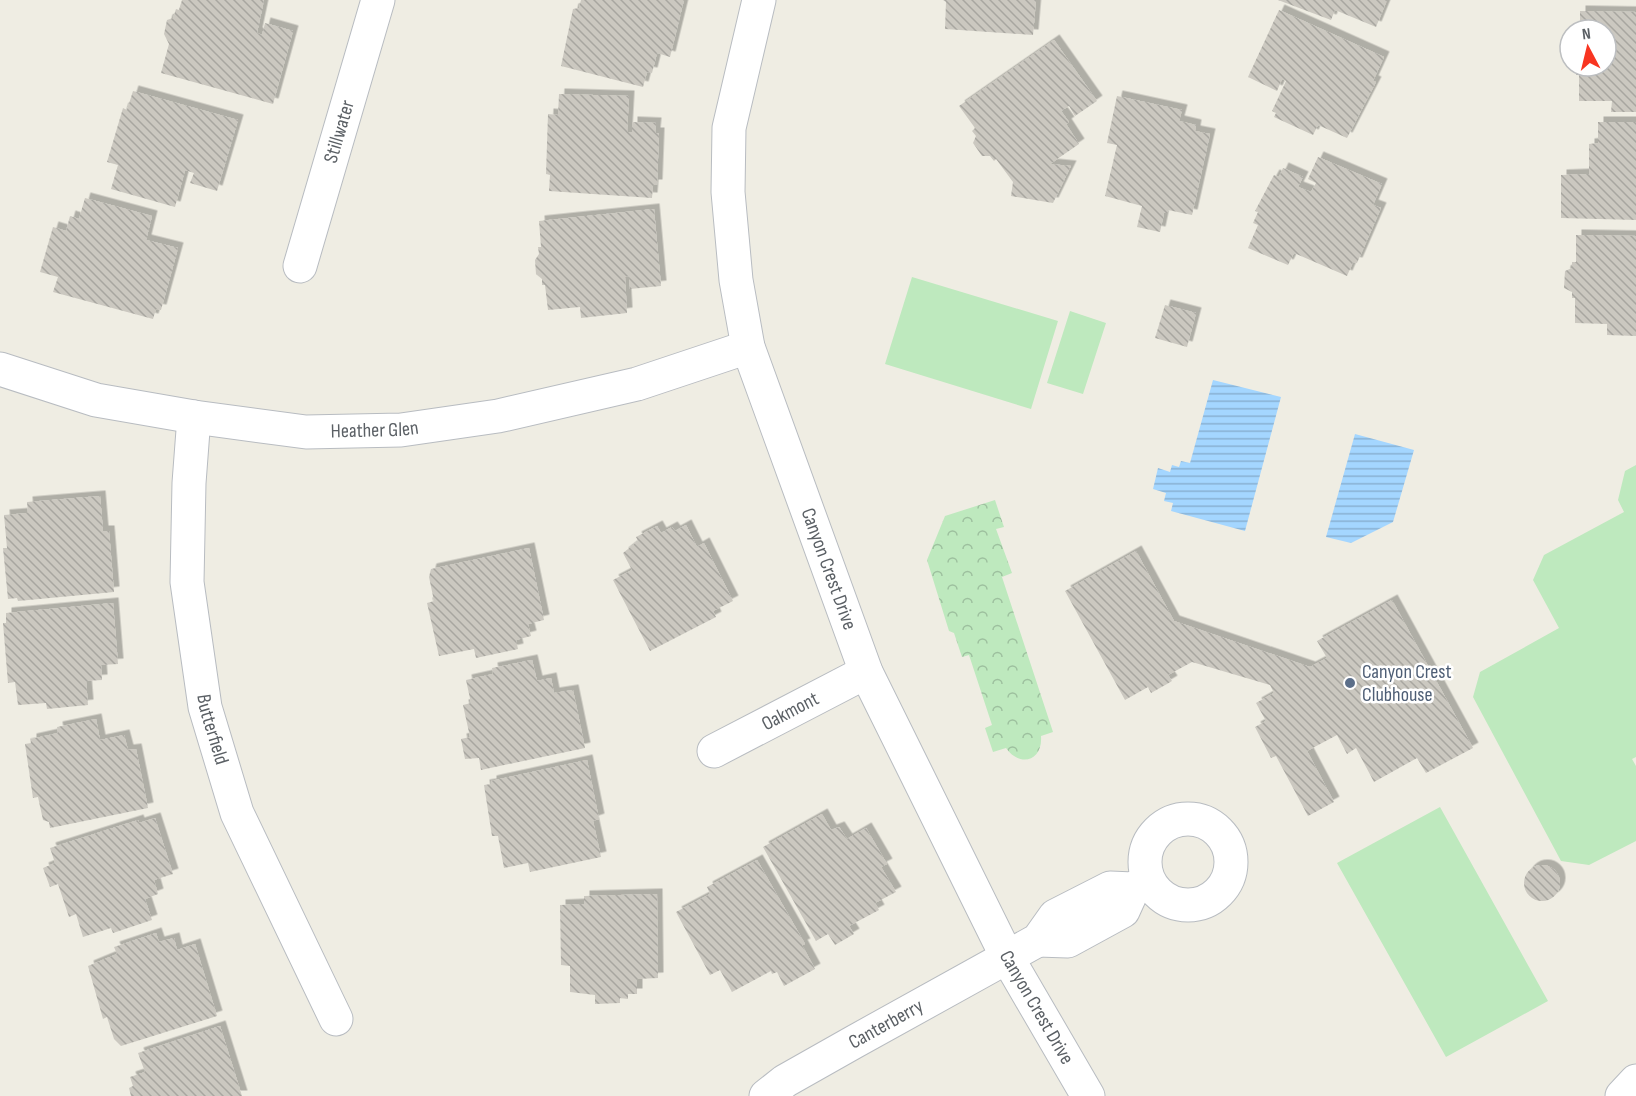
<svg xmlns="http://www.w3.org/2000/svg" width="1636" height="1096" font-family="'Sofia Sans Condensed',sans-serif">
<defs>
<pattern id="forest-crowns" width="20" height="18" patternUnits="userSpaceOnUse" patternTransform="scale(1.5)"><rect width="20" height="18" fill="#bee9be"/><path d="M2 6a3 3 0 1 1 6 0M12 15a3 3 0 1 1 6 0" fill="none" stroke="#9dc09e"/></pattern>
<pattern id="water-rules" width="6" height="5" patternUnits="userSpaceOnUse" patternTransform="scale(1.5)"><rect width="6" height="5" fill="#a4d6ff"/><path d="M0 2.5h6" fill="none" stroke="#89b1d2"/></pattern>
<pattern id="building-back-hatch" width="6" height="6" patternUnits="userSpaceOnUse" patternTransform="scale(1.5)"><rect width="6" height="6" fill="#cbc8c0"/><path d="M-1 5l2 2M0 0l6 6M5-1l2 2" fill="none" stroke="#a8a6a0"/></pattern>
<filter id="shadow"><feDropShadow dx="5.5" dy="-5.5" stdDeviation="0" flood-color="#0004"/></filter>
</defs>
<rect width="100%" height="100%" fill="#efede3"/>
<!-- forest -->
<path fill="url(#forest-crowns)" d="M995,500l9,27 -8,2 16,44 -10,4 51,155 -12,4c2,25 -21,32 -35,12l-13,4 -8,-24 7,-3 -23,-70 -7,2 -8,-24 -5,-2 -22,-71 18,-44z"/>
<!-- garden -->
<path fill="#bee9be" d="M912,277l146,44 -27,88 -146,-45z
M1070,311l36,12 -23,71 -36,-11z
M1636,465v292l-4,2 4,7v75l-47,24 -28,-4 -88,-164 7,-25 79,-44 -26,-48 11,-25 80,-43 -6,-12 7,-29z
M1440,807l108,194 -102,56 -109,-194z"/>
<!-- water -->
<path fill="url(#water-rules)" d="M1213,380l68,17 -36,134 -74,-20 2,-8 -9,-2 2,-8 -13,-4 5,-21 12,4 2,-7 7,2 2,-6 9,2z
M1355,434l59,16 -21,72 -42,21 -25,-6z"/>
<!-- building -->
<path fill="url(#building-back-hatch)" filter="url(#shadow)" d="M182,0h82l-7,33 5,2 3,-12 28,8 -20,73 -112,-31 8,-29 -5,-10 3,-14 6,-2 3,-9 3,1z
M581,0h103l-14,57 -13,-4 -5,20 -5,-1 -4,15 -82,-21 12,-57 6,-1z
M943,0h93l-3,35 -88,-6 1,-27z
M1278,0h109l-11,27 -41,-17 -4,10z
M1279,10l105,47 -11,24 3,1 -29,56 -29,-13 -5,10 -39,-18 2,-4 -4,-2 14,-30 -4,-2 -5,12 -29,-14z
M1580,11l56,1v100h-25l1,-11h-33v-26h-3l1,-6h-7v-3h36v-36h-26z
M1054,40l43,61 -22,15 -6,-10 -8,5 8,11 -3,2 13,20 -29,20 21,2 -18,37 -42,-7 2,-14 -17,-23 -2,2 -4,-5h-8l-9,-13 3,-7 -4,-5 3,-3 -16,-22z
M133,91l105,29 -21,71 -27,-8 4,-10 -9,-3 -10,37 -64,-18 7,-24 -11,-3 16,-54 4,2z
M559,94l70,2 -2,36h5v-10l24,1 -1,10h4l-2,52h-4l-1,13 -103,-7 1,-16 -4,-1 2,-60 10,1z
M1117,96l65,14 -3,11 17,4 -1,6 15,3 -18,81 -24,-5v3h-4l-4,19 -23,-5 5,-21 -37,-10 12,-51 -10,-2z
M1598,122h38v98l-75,-2v-43l28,-1v-30l9,-1z
M1318,157l64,27 -9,21 8,3 -24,55 -4,-1 -6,14 -53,-23 -6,12 -40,-17 10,-23 -5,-2 5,-11 -3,-1 19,-36 5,2 4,-9 20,9 -5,10 13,5 5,-9 -8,-4z
M85,198l67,18 -6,24 32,8 -17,62 -5,-1 -3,10 -100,-27 5,-15 -18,-5 13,-45 13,4 4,-15 9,3z
M654,209l7,77 -31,3 -1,-13 -4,1 2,36 -46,5 -1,-11 -32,3 -3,-25h-3v-6l-6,-5 -1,-14 4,-6 -1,-7h3l-2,-26z
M1576,235l60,1v100l-29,-1v-11l-32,-1v-25h-3v-6l-8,-4 1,-17 7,-3v-6h4z
M1165,305l31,8 -9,34 -32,-9z
M100,496l3,35h6l5,61 -96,9 -1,-3 -9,1 -5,-51h4l-3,-33 24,-2 -1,-11z
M686,525l11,22 7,-4 29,58 -20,10 3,6 -66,34 -37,-71 19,-10 -9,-17 15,-12 -2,-4 21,-11 4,7 11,-6 3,4z
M529,548l15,72 -16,4 3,12 -15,4 2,9 -42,9 -2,-9 -35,7 -12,-53 7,-2 -5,-24 2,-8z
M1136,551l38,70 136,46 17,-9 -10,-17 75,-41 81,148 -47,25 -9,-15 -43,24 -18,-34 -9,6 -10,-19 -30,16 27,51 -26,14 -32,-60 -5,2 -16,-31 11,-6 -10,-18 18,-10 -4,-8 -78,-23 -24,13 4,6 -5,3 -16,9 -3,-6 -23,13 -60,-109z
M113,603l5,61 -17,1 1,15 -16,1 2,24 -41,4 -1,-6 -28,2 -3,-23 -7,1 -5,-60h3v-10z
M532,660l5,21 14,-3 3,15 19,-3 12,58 -104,22 -2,-12 -14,1 -4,-20 9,-2 -7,-32 8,-2 -5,-23 27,-6 -1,-6z
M96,719l4,21 24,-5 4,15 8,-1 12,59 -98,20 -1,-6 -6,-2 -5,-23 -5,1 -8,-54 6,-1v-4l27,-6 -1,-6z
M587,760l12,59 -6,2 8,36 -71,15 -2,-9 -24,5 -6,-32h-6l-8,-51 7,-1v-3z
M822,814l9,16 8,-3 8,12 19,-11 21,36 -6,3 15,25 -21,11 4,7 -30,16 5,8 -19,11 -7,-11 -12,7 -53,-94z
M155,818l18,56 -19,6 4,14 -13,5 7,21 -39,13 -2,-5 -28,9 -7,-23 -7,3 -11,-33 -8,3 -7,-19 12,-5 -5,-15 88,-28 1,3z
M757,860l48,84 -3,1 13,24 -31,17 -7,-14 -5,2 -1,-3 -39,21 -12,-22 -10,5 -34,-63 34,-18 -3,-7z
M1524 883a18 18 0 1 1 36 0a18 18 0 1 1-36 0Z
M657,894l1,84 -21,1v15h-9v5l-8,-1v5l-25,1v-9l-25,-3v-26l-9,-1 -1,-60 24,-1v-8z
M156,933l3,9 15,-4 3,12 18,-6 22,72 -96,30 -7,-7 -7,-22 -4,2 -15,-53 29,-12 -3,-7z
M220,1026l22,70h-111l-2,-8 4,-2 -3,-9 15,-5 -7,-19z"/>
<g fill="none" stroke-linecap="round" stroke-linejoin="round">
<!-- minor casing -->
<g stroke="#b8bcc1" stroke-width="35">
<g id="minor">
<path id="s1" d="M759,0l-30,128 -1,64 8,88 12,67 118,325 141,285 81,139"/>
<path id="s2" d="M300,266l78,-266"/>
<path id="s3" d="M0,369l96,31 98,17 112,15 95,-2 97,-14 139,-32 111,-37"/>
<path id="s4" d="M194,417l-5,66 -2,99 18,125 32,106 99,206"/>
<path id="s5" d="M714,751l152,-79"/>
<circle cx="1188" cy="862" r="43"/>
<path d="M1038,940l30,1 55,-30 10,-22"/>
<path id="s6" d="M766,1096l19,-15 69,-39 184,-102 17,-24 55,-28 23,1 15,-9"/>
<path d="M1622,1096l14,-15"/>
</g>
</g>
<!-- minor -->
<use href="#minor" stroke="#fff" stroke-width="33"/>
</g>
<!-- markers -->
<circle fill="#5c6f8a" stroke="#fff" stroke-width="2" cx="1350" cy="683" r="6"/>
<g text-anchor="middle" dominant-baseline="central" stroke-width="5" stroke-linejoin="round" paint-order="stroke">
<!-- street labels -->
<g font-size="20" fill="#5b6065" stroke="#fff">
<text stroke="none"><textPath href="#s2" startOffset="140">Stillwater</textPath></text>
<text stroke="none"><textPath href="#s3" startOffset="382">Heather Glen</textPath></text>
<text stroke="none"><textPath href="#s1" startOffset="588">Canyon Crest Drive</textPath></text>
<text stroke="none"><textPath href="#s5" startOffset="86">Oakmont</textPath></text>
<text stroke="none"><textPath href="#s4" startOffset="315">Butterfield</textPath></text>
<text stroke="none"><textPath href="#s1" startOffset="1074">Canyon Crest Drive</textPath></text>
<text stroke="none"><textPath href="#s6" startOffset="140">Canterberry</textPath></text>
</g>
<!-- service labels -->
<g font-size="20" fill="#4e5e75" stroke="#fff" text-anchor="start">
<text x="1362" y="672">Canyon Crest<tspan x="1362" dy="23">Clubhouse</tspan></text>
</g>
</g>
<!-- north arrow -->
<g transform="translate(1588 48) rotate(353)"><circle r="28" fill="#ffffff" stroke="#bdbfc1" stroke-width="1.5"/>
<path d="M0-4.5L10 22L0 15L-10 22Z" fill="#f83521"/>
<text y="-9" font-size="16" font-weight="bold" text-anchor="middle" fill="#5b6065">N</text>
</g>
</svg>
